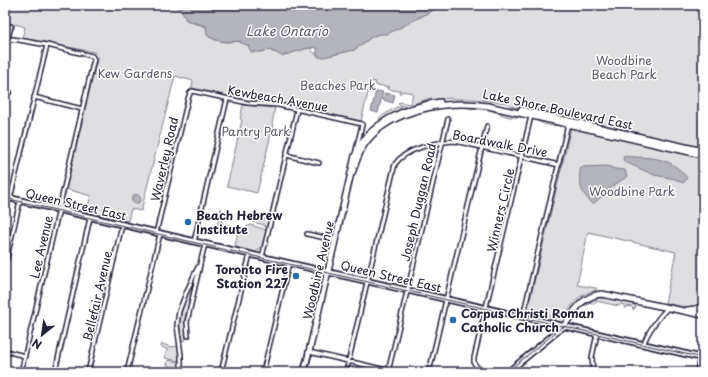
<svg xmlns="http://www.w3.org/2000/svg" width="708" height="377" font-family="'Playpen Sans',sans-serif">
<rect width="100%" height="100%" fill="#fff"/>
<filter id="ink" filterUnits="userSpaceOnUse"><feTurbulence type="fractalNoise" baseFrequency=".025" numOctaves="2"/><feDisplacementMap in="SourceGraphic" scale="8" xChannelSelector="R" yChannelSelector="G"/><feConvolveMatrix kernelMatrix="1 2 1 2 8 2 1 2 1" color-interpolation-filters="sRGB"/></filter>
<g filter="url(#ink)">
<!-- green -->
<path fill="#dfdfe2" stroke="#80808e" d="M5,5h170c6,5 10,14 15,17 5,2 11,2 16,5l3,10 7,3 9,2 16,-1 19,11 11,-2 1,2h4l36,-4v3l7,6 8,-1 27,-6 19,-14 7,-2 7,-1 14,-6 42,-22h260v144l-50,-11 -48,-13 -4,1 -92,-20 -2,-3 -34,-4h-20l-1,-1c-25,2 -49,12 -72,23l-1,-3 14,-9 4,-2 10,1 25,-10h-2l-25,9 -7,-3 1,-2 11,2 3,-11 -11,-2 -1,2h-2l1,-4 -2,2 -11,-2v-2h3l-15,-2 1,-3 -5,-1 -10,40 -91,-20h-21l-57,-13 1,-7 -18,-5 -34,135 -10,-2 -3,12 -42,-9 5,-16 -25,-7 32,-134 -4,-3 -72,-14 3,-11 -10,-3 -1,5 -9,-2z
M243,105l32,3 -3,16 1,1 -16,68 -30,-7 15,-66 -2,-1z
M446,106c24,-1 58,2 80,11h-17l-22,-8h-13l-13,-3 -11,2z
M536,119l25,6v1l-14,-1 -13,-5z
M571,128l132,30v146c-12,5 -26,2 -38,-1l11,-51 -88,-20 -11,53 19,3 1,2c-23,5 -22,15 -36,29l-34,-7z
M221,208l1,15 7,2v5l-12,-4z
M253,217l11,3 1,-2 4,1 -2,8h-2l-1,-2 -11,-3z
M251,225l15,5 -4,16 -6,6 -21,-5 3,-17z
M191,284h2v2l-9,36 3,8 -2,10 -3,1c-6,-20 2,-38 9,-57z
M597,298c10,0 31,2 39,8l-1,2 -2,2 -1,-3 -5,-1 -1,2h-2v-3l-3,-1 -2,2 -23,-5 -2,3 -5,-2 -1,3h-4z
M162,344l9,3 7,-1 1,15 -14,-3 2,-9 -6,-2z
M168,360l11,2 -1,6 -11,-3z"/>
<!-- water -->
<path fill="#b4b4bc" stroke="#7a7a88" d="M175,5h268l-42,22 -14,7h-7l-7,2 -19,14 -30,7h-5l-3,-4 2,-4 -5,-2 -1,1h-4l-26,8 -12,-6 -10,2h-9l-3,-7 -8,-2 1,-2c-13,1 -24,2 -34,-6l-1,-9 -20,-6 -5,-11z
M376,91l7,1 -5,21 -7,-2z
M385,93l10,2 -2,8 -10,-3z
M624,156c25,3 45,-2 63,22l-2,3 -2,2 -8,-4 -21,-4 -29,-13 -2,-3z
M607,166l8,3 10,1 2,7c-14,7 -23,18 -34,27 -12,-10 -16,-23 -12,-37z
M131.5 199a4.5 4.5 0 1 1 9 0a4.5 4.5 0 1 1-9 0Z"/>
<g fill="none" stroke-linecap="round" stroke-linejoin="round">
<!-- minor casing -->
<g stroke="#22223b" stroke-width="6">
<path id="minor" d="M5,42l8,-3 34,6 45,11 2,3 -73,313
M5,51l6,-25
M5,91l5,1
M34,97l48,12
M286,155l33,8
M10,199l37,-154
M156,233l32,-134 2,-6 2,-2 56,12 30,2 84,19v1l-6,25
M307,234l28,6
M194,242l33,-143
M262,257l35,-147
M5,266l15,-65
M523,316l45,-192
M188,336l-1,-14 13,-57
M644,344c2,-10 16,-29 24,-36
M5,351l20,5
M309,352l86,20
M55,372l35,-154
M88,372l34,-147
M127,372l33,-138
M181,372v-17l-4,-30 2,-14 7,-18 10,-22 4,-7 5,-20
M221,372l29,-118
M263,372l26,-109
M346,372l42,-179 7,-29c11,-16 42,-22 60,-23l104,24
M388,372l60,-253
M429,372l58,-246
M481,372l-7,-9v-5l57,-242
M593,372l-1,-15 5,-23"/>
</g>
<!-- secondary casing -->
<g stroke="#22223b" stroke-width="8">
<path id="secondary" d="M5,197l200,47 498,114
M304,372l5,-20
M508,372l56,-46
M698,372l3,-15"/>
</g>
<!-- primary casing -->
<g stroke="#22223b" stroke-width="8">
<path id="primary" d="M687,310l9,-1 7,-3
M564,326c11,-15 17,-30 38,-32l101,21
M309,352l46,-196
M701,357l2,-7"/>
</g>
<!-- trunk casing -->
<g stroke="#22223b" stroke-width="8">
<path id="trunk" d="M521,110l182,41
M355,156c13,-34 52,-49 85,-54
M352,173c4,-10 7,-22 14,-31 26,-34 83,-42 122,-36l215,49"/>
</g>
<!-- minor -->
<use href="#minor" stroke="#fff" stroke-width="3"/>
<!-- secondary -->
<use href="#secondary" stroke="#fff" stroke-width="4.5"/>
<!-- primary -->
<use href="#primary" stroke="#fff" stroke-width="5"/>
<!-- trunk -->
<use href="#trunk" stroke="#fff" stroke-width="5"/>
<!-- tram -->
<path stroke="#22223b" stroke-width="1" d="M5,198l200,47 498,113
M507,372l54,-44 5,-2"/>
</g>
</g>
<!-- markers -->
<g fill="#1f6fb2" stroke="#fff" stroke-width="1.5">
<circle cx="188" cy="222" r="4"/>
<circle cx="296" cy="276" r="4"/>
<circle cx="453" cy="320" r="4"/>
</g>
<g text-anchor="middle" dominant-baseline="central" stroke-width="3" stroke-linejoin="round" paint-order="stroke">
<!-- park labels -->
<g font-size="12" fill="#5b5b6d" stroke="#fff">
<text x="624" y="60">Woodbine<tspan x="624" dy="14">Beach Park</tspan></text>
<text x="135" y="73">Kew Gardens</text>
<text x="338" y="85">Beaches Park</text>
<text x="256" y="131">Pantry Park</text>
<text x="632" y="191">Woodbine Park</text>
</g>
<!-- street labels -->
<g font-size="12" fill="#22223b" stroke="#fff">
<text transform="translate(278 98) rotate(10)">Kewbeach Avenue</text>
<text transform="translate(558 109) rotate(12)">Lake Shore Boulevard East</text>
<text transform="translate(500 143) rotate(11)">Boardwalk Drive</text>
<text transform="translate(164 159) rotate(-77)">Waverley Road</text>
<text transform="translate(418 202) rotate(-77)">Joseph Duggan Road</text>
<text transform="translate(76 204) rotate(13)">Queen Street East</text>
<text transform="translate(500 210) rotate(-77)">Winners Circle</text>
<text transform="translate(41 247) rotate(-77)">Lee Avenue</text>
<text transform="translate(318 270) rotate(-77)">Woodbine Avenue</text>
<text transform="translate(391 276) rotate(13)">Queen Street East</text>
<text transform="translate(97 296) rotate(-77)">Bellefair Avenue</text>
</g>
<!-- poi labels -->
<g font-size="12" font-weight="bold" fill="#22223b" stroke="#fff" text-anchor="start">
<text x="196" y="215">Beach Hebrew<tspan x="196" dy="14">Institute</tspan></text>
<text x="288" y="269" text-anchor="end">Toronto Fire<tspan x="288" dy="14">Station 227</tspan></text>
<text x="461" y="313">Corpus Christi Roman<tspan x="461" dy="14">Catholic Church</tspan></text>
</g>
<!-- water labels -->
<g font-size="13" font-style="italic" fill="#5c5c6f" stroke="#fff">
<text x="287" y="30">Lake Ontario</text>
</g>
</g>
<!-- margin -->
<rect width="708" height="377" fill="none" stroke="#fff" stroke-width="20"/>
<rect x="10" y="10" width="688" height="357" fill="none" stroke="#22223b" stroke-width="1.5" filter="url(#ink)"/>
<!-- north arrow -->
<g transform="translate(42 335) rotate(210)" stroke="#ffffff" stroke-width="3" paint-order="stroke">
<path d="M0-3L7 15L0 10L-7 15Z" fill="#22223b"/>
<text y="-6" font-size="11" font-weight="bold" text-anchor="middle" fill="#22223b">N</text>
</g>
</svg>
